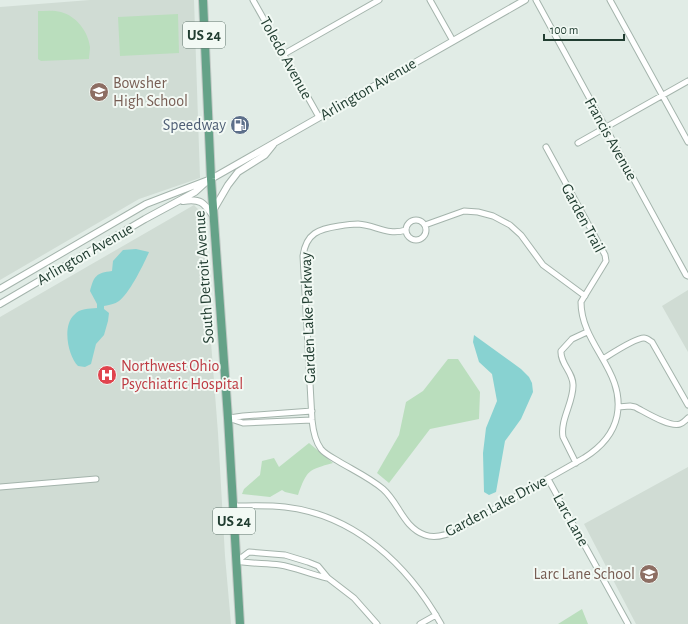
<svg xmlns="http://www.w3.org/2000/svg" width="688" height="624" font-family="'Alegreya Sans',sans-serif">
<rect width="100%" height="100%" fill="#e1ece6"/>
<!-- built -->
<path fill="#d0dcd4" d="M90,0h104l6,178 -61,21 -139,81v-273z
M194,205l7,7 17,221 7,123 6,68h-231v-307z
M688,290v62l-26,-46z
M688,467v157h-52l-52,-100z"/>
<!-- green -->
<path fill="#badebd" d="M38,11c7,0 16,-1 23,1 15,4 27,19 29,35 0,4 -1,8 -1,12l-48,2 -3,-2z
M178,14l1,39 -59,3 -2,-39z
M448,359h10l22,33 -1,27 -49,10 -41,54 -12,-10 22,-38 7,-33 17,-11z
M309,443l24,20c-25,7 -26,7 -35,32l-13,-3 -3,-2 -12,7 -28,-3 2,-5 16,-14 2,-14 12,-3 5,9z
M582,609l6,15h-30z"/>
<!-- water -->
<path fill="#88d2d1" d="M136,249l13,3c-5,12 -20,42 -30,49 -4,3 -10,4 -15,5v3l5,4 -1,8 -4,14 -8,9 -5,20 -6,3 -7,-1c-10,-10 -16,-40 -4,-51 6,-7 15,-6 23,-7v-4l-7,-13c4,-15 6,-18 22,-20l1,-10 10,-11z
M474,335l47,34 8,8 3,6 1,9 -12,27 -16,22 -9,51 -7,3 -5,-3 -1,-39 3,-25 11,-27 -5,-27 -13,-12 -6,-20z"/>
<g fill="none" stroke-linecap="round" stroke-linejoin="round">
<!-- minor casing -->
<g stroke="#a4b4ac" stroke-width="7">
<path id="minor" d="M253,0l66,117
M430,0l23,41
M536,0l150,275 2,1
M610,0l78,142
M284,54l95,-54
M578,143l110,-62
M406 230a10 10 0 1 1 20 0a10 10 0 1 1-20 0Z
M425,225l39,-14 14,1 15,4 17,9 11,10 22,30 42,31
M406,230c-19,6 -30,-5 -48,-6 -6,0 -13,1 -19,2 -20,3 -33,7 -36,30l9,164c1,10 3,21 9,29 4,5 12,9 17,12 15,9 32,17 45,28 16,14 20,38 42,46 11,4 22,0 32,-5l127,-72c16,-10 29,-23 33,-42 9,-45 -36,-71 -36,-114l25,-41 -1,-6 -59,-108
M603,359c8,-5 32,-21 41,-21 3,0 6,3 8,4l36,63
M618,407l12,-1 5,1c10,5 35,21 45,17 3,-1 6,-4 8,-6
M228,418l15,5 69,-3
M229,418l14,-2 69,-5
M576,463l-13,-26c-3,-17 10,-34 10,-51 1,-13 -13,-22 -12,-35l11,-12 15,-7
M548,479l80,145
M0,487l96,-8
M233,506c17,0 35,-1 52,1 70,8 123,58 156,117
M237,561l12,-9 36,3 23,7 10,4 10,12 26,20 23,26
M237,561c14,3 28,2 43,4 14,2 32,10 47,13
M420,624l16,-9"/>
</g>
<!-- tertiary casing -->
<g stroke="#a4b4ac" stroke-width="8">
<path id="tertiary" d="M183,201c18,-3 21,2 31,16
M214,209l14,-24 10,-13 27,-17 8,-10
M0,289l146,-85 65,-25 314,-179
M0,304l145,-85 50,-27 11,-10"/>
</g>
<!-- primary casing -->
<g stroke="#c1c9c5" stroke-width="10">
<path id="primary" d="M203,0l8,179 17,239 12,206"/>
</g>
<!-- minor -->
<use href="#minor" stroke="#fff" stroke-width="5"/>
<!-- tertiary -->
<use href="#tertiary" stroke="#fff" stroke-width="6"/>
<!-- primary -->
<use href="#primary" stroke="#65a288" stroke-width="8"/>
</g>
<!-- icons -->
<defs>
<g id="school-disc" transform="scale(1)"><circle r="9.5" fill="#8d6e63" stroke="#f2f9f4"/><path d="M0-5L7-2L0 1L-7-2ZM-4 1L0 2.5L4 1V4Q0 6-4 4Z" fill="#fff"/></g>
<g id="fuel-disc" transform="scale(1)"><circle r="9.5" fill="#5c6f8a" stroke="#f2f9f4"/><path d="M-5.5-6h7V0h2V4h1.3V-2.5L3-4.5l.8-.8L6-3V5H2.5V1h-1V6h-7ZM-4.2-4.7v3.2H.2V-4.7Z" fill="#fff"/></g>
<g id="hospital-disc" transform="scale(1)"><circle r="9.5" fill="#e0444e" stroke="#f2f9f4"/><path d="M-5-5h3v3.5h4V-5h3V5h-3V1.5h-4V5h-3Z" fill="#fff"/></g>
</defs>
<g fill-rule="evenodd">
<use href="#school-disc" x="99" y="92"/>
<use href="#fuel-disc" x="240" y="125"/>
<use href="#hospital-disc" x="107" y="375"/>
<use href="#school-disc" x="649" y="574"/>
</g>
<g text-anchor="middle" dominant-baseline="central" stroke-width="4" stroke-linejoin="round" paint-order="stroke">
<!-- shield labels -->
<g fill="#f2f9f4" stroke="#60756c" stroke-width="1">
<rect x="183" y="22" width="42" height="26" rx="3"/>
<rect x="213" y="508" width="42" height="26" rx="3"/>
</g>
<g font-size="15" font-weight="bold" fill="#213d31">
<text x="204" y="35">US 24</text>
<text x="234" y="521">US 24</text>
</g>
<!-- street labels -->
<g font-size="16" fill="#213d31" stroke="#f2f9f4">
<text transform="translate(286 58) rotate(61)">Toledo Avenue</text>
<text transform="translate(368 89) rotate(-30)">Arlington Avenue</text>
<text transform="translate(611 139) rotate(61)">Francis Avenue</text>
<text transform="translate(583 218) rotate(62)">Garden Trail</text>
<text transform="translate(85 254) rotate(-30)">Arlington Avenue</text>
<text transform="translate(204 277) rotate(-94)">South Detroit Avenue</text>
<text transform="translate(308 318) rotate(-92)">Garden Lake Parkway</text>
<text transform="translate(496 506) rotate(-28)">Garden Lake Drive</text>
<text transform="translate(571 520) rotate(61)">Larc Lane</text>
</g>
<!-- education labels -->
<g font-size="16" fill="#785e54" stroke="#f2f9f4" text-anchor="start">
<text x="113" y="83">Bowsher<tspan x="113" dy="18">High School</tspan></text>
<text x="635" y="574" text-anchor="end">Larc Lane School</text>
</g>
<!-- service labels -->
<g font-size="16" fill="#4e5e75" stroke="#f2f9f4" text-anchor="end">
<text x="226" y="125">Speedway</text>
</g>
<!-- health labels -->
<g font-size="16" fill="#be3a42" stroke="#f2f9f4" text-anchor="start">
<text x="121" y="366">Northwest Ohio<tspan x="121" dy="18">Psychiatric Hospital</tspan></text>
</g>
</g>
<!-- scale -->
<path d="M544 34v6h80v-6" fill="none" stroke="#213d31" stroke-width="2"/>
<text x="550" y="34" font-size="12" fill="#213d31" stroke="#f2f9f4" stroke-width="3" paint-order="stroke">100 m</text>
</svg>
